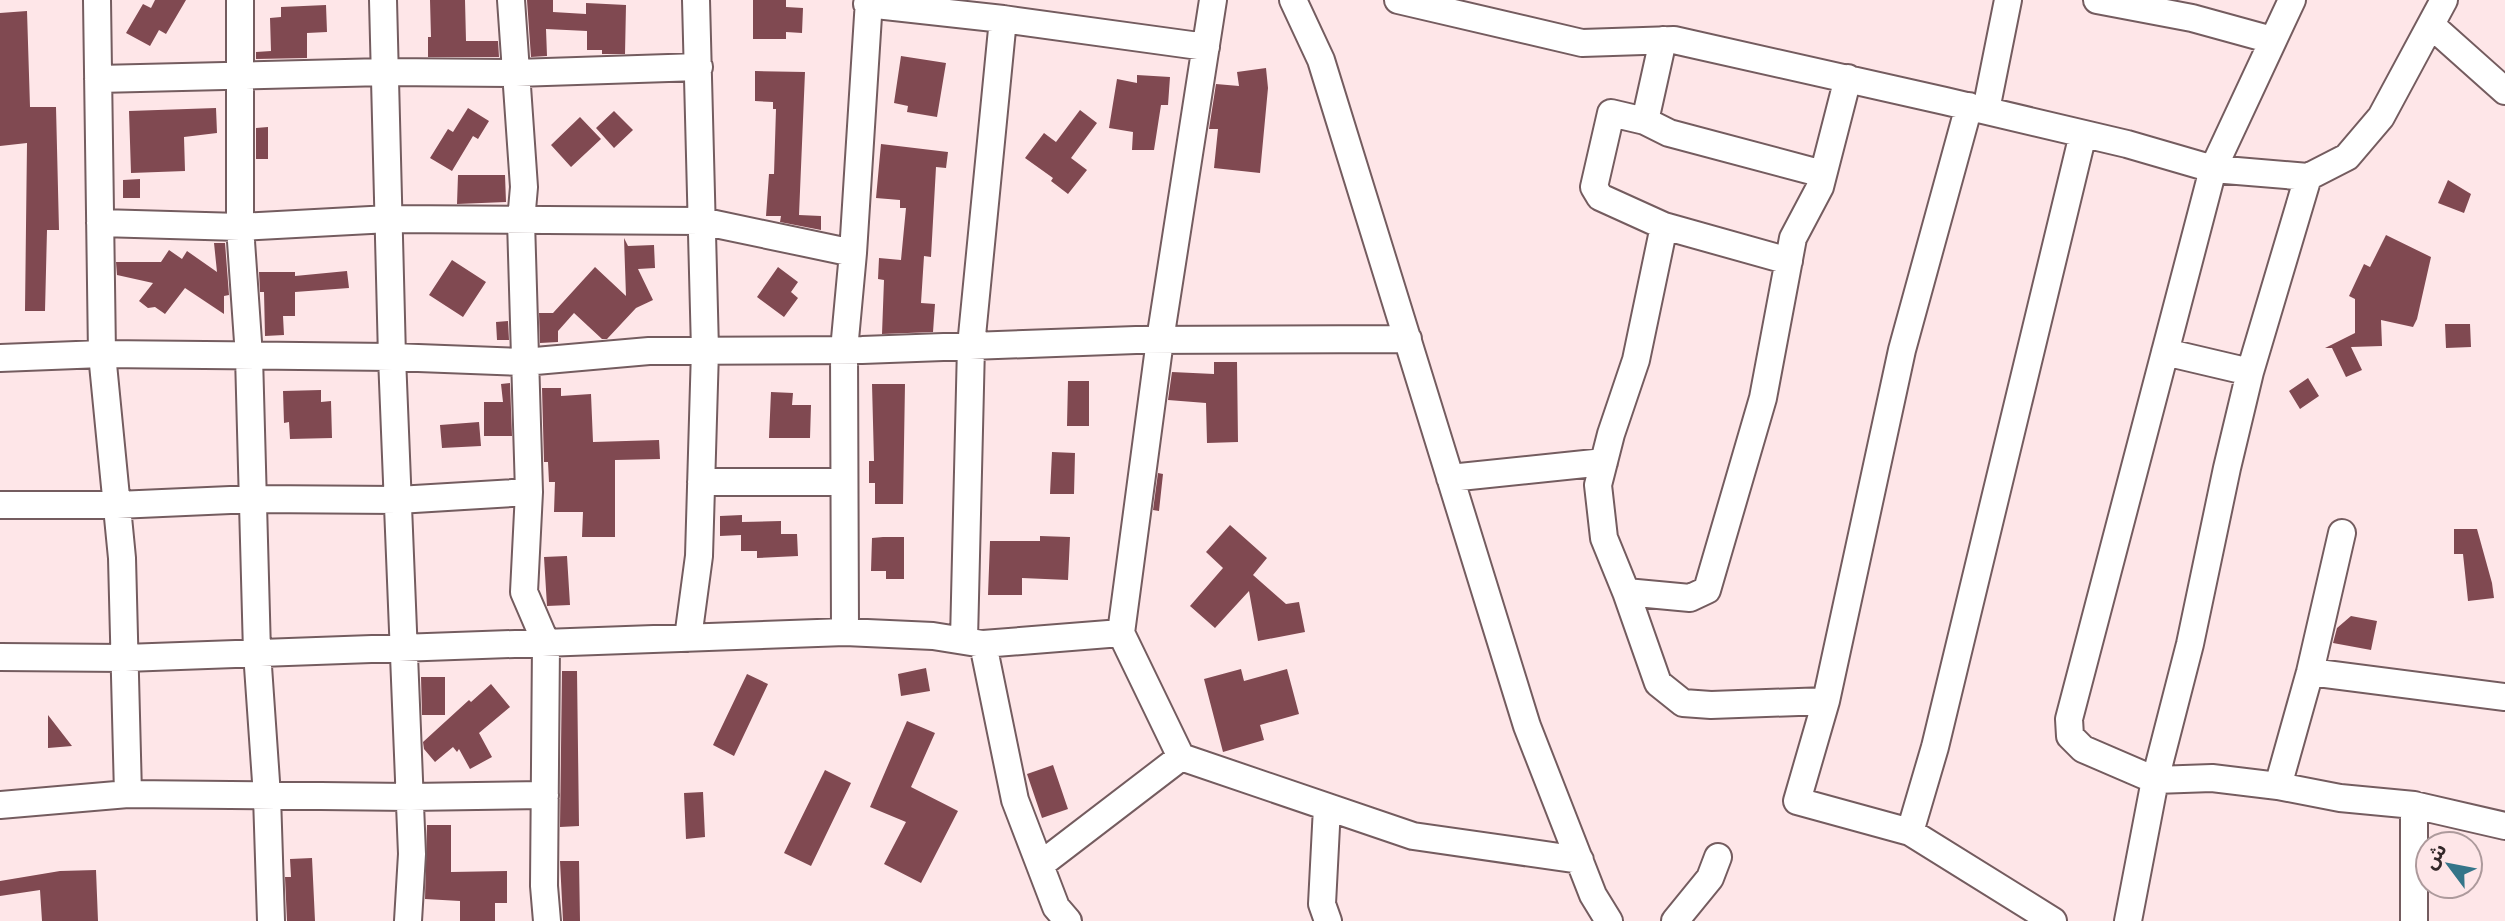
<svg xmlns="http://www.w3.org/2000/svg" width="2505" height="921" font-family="'IBM Plex Serif','Noto Sans Arabic',serif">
<rect width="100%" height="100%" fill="#fee6e8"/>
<!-- building -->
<path fill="#804951" d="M155,0h31l-20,34 -7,-4 -9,16 -24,-13 17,-29 8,4z
M430,0h35l1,41h32l1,16h-71v-20h3z
M527,0h26v12l33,2v-11l40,2 -1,49h-23v-4h-15v-19l-41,-2 1,27 -16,1z
M753,0h33v7l17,1 -1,25 -16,-1v7h-33z
M326,5l1,27 -20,1v25l-51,1v-7l15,-1 -1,-33 11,-1v-10z
M27,11l3,96h26l3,123h-12l-2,81h-20l2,-168 -27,3v-133z
M901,56l45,7 -9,54 -30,-5 1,-6 -14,-3z
M1266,68l2,20 -8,85 -46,-5 4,-39h-9l7,-45 23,2 -2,-14z
M755,71l50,1 -6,143 22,1v14l-41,-8 1,-6h-15l3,-42h5l2,-65h-3v-7l-18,-1z
M1137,75l33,2 -2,28h-7l-7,45h-22l1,-18 -24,-4 8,-49 20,4z
M216,108l1,25 -33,4 1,34 -54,2 -2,-62z
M468,108l21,13 -11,18 -5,-3 -21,35 -22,-13 18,-29 5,3z
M1080,110l17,13 -26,35 16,12 -19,24 -17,-13 2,-3 -28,-20 19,-25 12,9z
M614,111l19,19 -19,18 -18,-20z
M580,117l21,22 -30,28 -20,-22z
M268,127v32h-12v-31z
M881,144l67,8 -2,16 -10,-1 -5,90 -7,-1 -3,47 14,1 -2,28 -51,2 2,-54 -6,-1 1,-21 22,2 5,-52h-6v-8l-24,-2z
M458,175h47l1,27 -49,2z
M140,179v19h-17v-18z
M2448,180l23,14 -7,19 -26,-10z
M2386,235l45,22 -14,62 -4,8 -32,-7 1,26 -31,1 11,23 -16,7 -14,-29h-7l30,-15v-34l-6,-3 15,-32 6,3z
M624,238l4,8 26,-1 1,23 -17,1 15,31 -17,8 -29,31h-5l-28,-26 -16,18v11l-18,1 -1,-30h14l42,-46 31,29z
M214,243h11l4,52 -5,1v18l-39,-26 -20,26 -10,-7 -7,1 -9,-7 14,-18 -36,-8 -1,-13h45l8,-12 13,9 5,-8 30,21z
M452,260l34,22 -23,35 -34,-22z
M778,267l20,15 -7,10 7,6 -14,19 -27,-20z
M347,271l2,17 -54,4v24h-12l1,19 -19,1 -1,-44h-4l-1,-20h36v4z
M508,321l1,19h-12l-1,-18z
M2445,324h25l1,23 -25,1z
M1214,362h23l1,80 -31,1 -1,-40 -38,-3 4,-28 42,2z
M2308,378l11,18 -19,13 -11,-18z
M1068,381h21v45h-22z
M510,383l2,53h-28v-34h19l-2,-18z
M872,384h33l-2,120h-28v-21h-6v-22h5z
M542,388h19v8l30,-2 2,48 66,-2 1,19 -45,1v77h-33l1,-25h-29l1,-30h-6l-1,-20h-4z
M321,390v12l10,-1 1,37 -42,1 -1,-17 -5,1 -1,-32z
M771,392l22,1 -1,12h19l-1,33h-41z
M479,422l2,24 -39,2 -2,-23z
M1052,452l23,1 -1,41h-24z
M1158,473l5,1 -4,37 -6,-1z
M742,515v7l39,-1v13h16l1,22 -41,2v-7h-16v-16l-21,1v-20z
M1230,525l37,33 -14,17 33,29 13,-2 6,30 -47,9 -9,-50 -34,37 -25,-22 33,-38 -17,-16z
M2454,529h23l15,54 2,15 -26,3 -5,-47h-9z
M1040,536l30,1 -2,43 -46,-2v17h-34l2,-54h50z
M883,537h21v42h-18v-8h-15l1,-33z
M567,556l3,49 -23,1 -3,-49z
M2351,616l26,5 -6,29 -38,-7 4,-15z
M926,668l4,23 -29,5 -3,-22z
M1241,669l3,12 43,-12 12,45 -39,11 4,15 -41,12 -19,-73z
M562,671h15l2,155 -19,1z
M747,674l21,10 -34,72 -21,-11z
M421,677h24v38h-23z
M491,684l19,23 -31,26 13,24 -22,12 -11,-20 -2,3 -4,-5 -18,15 -11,-13 -1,-7 46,-42 2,2z
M48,715l24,31 -24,2z
M907,721l28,12 -24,54 47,24 -37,72 -37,-19 22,-42 -36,-15z
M1053,765l15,44 -26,9 -15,-44z
M825,770l26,13 -40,83 -27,-13z
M703,792l2,45 -19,2 -2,-46z
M427,825h24v47l56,-1v32h-12v18h-35v-20l-35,-2z
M312,858l3,63h-28l-2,-44h6l-1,-18z
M560,861h19l1,60h-17z
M96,870l2,51h-56l-2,-31 -40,6v-15l60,-10z"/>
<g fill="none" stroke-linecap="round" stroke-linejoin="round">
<!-- minor casing -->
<g stroke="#745c5f" stroke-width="30">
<path id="minor" d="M97,0l5,354 20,204 6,236
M240,0v227l9,129 8,296 10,144 4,125
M383,0l9,357 20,497 -4,67
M511,0l13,187 -3,34 8,271 -5,100 22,51 -2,243 3,35
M1293,0l28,60 206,666 66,169 16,26
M1398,0l184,43 92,-3 271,61 182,43 86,25 95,8 39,-20 34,-40 63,-117
M2097,0l95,18 80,22
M2292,0l-79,169 -144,550 1,17 13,13 72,31 57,-2 66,8 62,12 74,7 91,21
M867,4l136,15 203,28
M2431,25l74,66
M98,79l287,-7 131,1 183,-6
M1969,106l-67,244 -76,351 -29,100 113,31 143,89
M1986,110l22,-110
M1645,121l18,-81
M100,223l140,4 149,-8 312,2 152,32
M1664,226l-28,134 -25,74 -13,51 6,53 22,54 64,6 17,-8 56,-192 30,-160 27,-51 28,-109
M1789,261l-125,-35 -64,-29 -6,-10 17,-74 34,8 24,12 154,41
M2165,352l85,20
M0,358l102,-4 290,3 132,5 125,-11 213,-1 274,-10 272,-1
M1450,478l154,-16
M701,482h143
M0,505h117l136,-6 145,1 131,-8
M1626,592l32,91 25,20 28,2 115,-4
M845,632l-1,-282 9,-97 16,-253
M688,638l11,-82 6,-206 -9,-350
M964,640l7,-294 32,-327
M983,644l32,156 41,107 12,14
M0,657l125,1 720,-26 88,4 50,8 138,-11
M2310,672l195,25
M1181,757l232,79 167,24
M2278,786l32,-114 32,-139
M0,805l128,-11 282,3 135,-2
M1327,807l-5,97 6,17
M1910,832l25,-85 148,-613
M1040,865l141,-108 -60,-124 39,-293 53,-340
M1675,921l35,-43 8,-21
M2128,921l27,-141 35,-136 37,-176 23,-96 58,-195
M2414,921v-116"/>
</g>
<!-- minor -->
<use href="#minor" stroke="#fff" stroke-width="26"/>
</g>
<!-- north arrow -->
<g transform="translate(2449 865) rotate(302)"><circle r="33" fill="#fee6e8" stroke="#ad9a9c" stroke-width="2"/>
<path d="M0-5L12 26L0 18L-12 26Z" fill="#357589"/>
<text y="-10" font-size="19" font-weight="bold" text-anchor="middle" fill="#332829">ش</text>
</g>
</svg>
